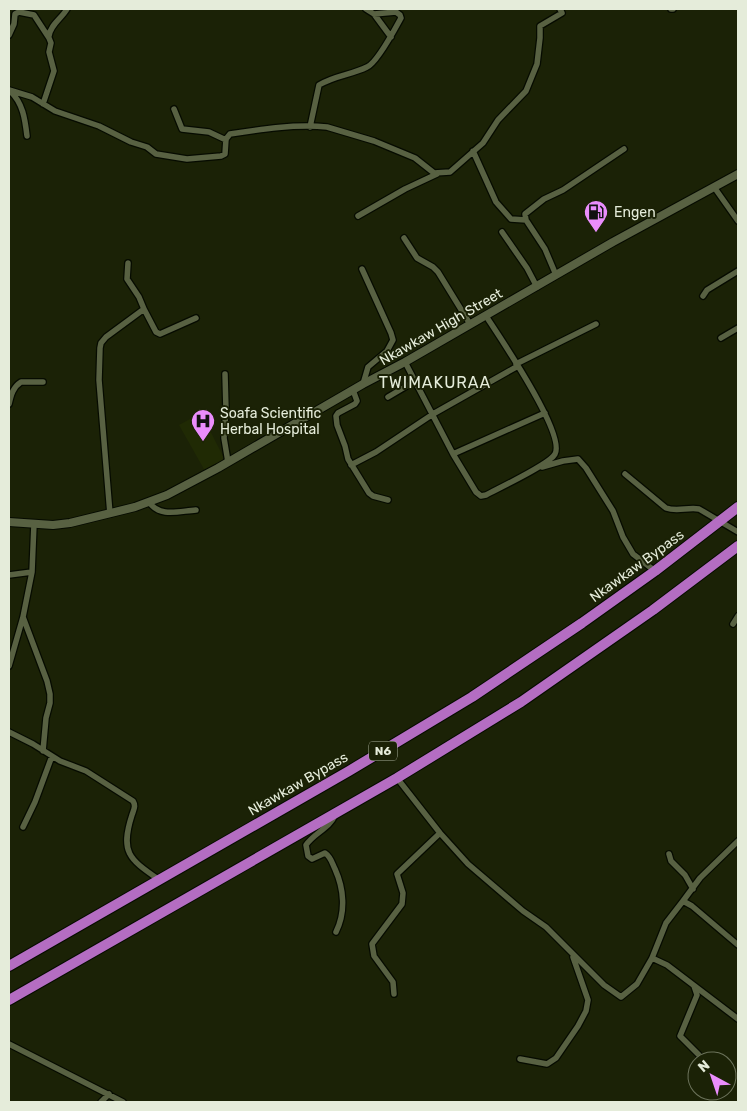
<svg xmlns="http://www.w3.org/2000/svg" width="747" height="1111" font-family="Rubik,sans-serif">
<rect width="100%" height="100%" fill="#1b2206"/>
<!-- built -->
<path fill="#202a04" d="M201,413l24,47 -20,11 -26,-46z"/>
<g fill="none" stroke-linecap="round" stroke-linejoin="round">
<!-- street casing -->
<g stroke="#060b00" stroke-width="8">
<path id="street" d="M366,9l8,5 17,23
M671,9h2
M9,35l5,-11 1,-10 4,-2 15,3 15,23 2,5 -2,9 5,19 -11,33
M49,36c1,-11 13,-18 18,-27
M9,90l23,7 23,14 44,15 32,16 16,5 9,7 31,5 34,-3 4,-2 1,-15 4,-5c32,-5 65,-10 97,-7l47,14 41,17 19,15 16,-1 33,-29 15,-23 28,-29 11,-27 3,-26v-12l22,-13 -2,-4
M10,91c13,12 15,28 17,45
M174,109l8,20 27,3 17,8
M310,127l9,-42c17,-10 32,-10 48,-18 10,-4 28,-38 34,-49l-1,-3 -4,-3 -22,2
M473,151l23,51 15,17 15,1
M714,187l24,34
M358,216l47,-27 32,-15
M502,232l25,36 10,19
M404,238l13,20 16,9 5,5 32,52
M362,269l29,64 2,7 -6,11 -19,16 -5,17
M556,275l-11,-26 -19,-29 -1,-6 19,-15 19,-9 61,-41
M703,296l4,-6 31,-19
M144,309l12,23 4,2 36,-16
M721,338l17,-10
M405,362l48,92 23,38 5,4 5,-1c13,-7 64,-31 69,-41 11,-20 -56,-118 -69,-138
M516,364l80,-40
M225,374l1,36 -2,28 4,24
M353,390l4,11 -2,3 -17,9 -2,3 1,9 8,21 3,13 21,34 4,3 15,4
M388,397l27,-16
M9,404c2,-9 4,-17 12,-22h22
M453,454l92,-41
M351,465l25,-13 57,-38 85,-48
M542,467l21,-6 15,-2 8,9 27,43 10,26 10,17 22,17
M625,474l41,34c11,4 22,-1 33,1l39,23
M149,502c11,16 30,9 47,8
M110,514l-11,-134 1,-32 1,-5 5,-6 38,-28 -5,-12 -12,-18 1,-16
M9,575l23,-3
M23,617l24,64 3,13v9l-4,15 -3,33
M733,624l5,-8
M9,666l14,-49 9,-45 2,-48
M9,732l24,12 27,17 26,10 47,30c3,5 1,8 -1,14 -12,37 -3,44 26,64
M397,778l43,55 28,31 55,47 23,16 58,58 17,12 16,-13 15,-26 14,-35 17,-22 9,5 46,39
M335,815c-5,13 -21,18 -29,30l2,11 4,3 13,-6c6,4 7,10 10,16 9,20 11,43 1,63
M23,827l12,-25 17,-46
M669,854l2,7 14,14 8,14
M683,901l17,-23 38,-37
M652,958l15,7 71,54
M694,986l3,9 -17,41 19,19
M394,994l-1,-12 -19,-26 -2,-12 30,-40 1,-11 -6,-19 43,-41
M9,1044l114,58
M520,1059l27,5 9,-6 22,-32 8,-15 2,-11 -15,-43
M101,1102l8,-8"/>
</g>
<!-- secondary casing -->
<g stroke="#060b00" stroke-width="10">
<path id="secondary" d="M9,522l44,3 17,-2 65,-16 32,-12 51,-27 145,-84 42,-22 208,-120 125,-68"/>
</g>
<!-- highway casing -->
<g stroke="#060b00" stroke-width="12">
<path id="highway" d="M9,966l340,-195 123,-74 110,-74 73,-52 83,-64
M9,1000l388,-222 124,-76 132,-92 85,-64"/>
</g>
<!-- street -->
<use href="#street" stroke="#586142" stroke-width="5.5"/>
<!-- secondary -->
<use href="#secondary" stroke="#586142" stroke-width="8"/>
<!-- highway -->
<use href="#highway" stroke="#b46dc2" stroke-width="10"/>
</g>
<!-- icons -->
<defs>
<g id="fuel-pin" transform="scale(1.25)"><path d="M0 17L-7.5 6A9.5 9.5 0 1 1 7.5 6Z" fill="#ea8dfc" stroke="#1b2206"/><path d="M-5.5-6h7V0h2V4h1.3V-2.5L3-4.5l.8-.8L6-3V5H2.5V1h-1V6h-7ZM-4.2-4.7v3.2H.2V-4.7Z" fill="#111"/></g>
<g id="hospital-pin" transform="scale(1.25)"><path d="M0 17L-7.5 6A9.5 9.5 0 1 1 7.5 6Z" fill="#ea8dfc" stroke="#1b2206"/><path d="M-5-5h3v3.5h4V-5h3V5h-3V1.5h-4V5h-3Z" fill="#111"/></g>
</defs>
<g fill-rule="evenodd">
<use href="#fuel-pin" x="596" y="212"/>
<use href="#hospital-pin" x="203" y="421"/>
</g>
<g text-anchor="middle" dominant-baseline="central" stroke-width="4" stroke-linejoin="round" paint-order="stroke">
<!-- shield labels -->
<rect fill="#1b2206" stroke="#a8af9a" stroke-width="1" x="369" y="741.5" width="28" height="19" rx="4"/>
<g font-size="12" font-weight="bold" fill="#e5ecda">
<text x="383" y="751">N6</text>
</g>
<!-- poi labels -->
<g font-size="14" fill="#e5ecda" stroke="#1b2206" text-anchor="start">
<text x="614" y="212">Engen</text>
<text x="220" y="413">Soafa Scientific<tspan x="220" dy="16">Herbal Hospital</tspan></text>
</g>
<!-- street labels -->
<g font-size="14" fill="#e5ecda" stroke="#1b2206">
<text transform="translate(441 327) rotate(-30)">Nkawkaw High Street</text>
<text transform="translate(637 566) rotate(-36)">Nkawkaw Bypass</text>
<text transform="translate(298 784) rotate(-30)">Nkawkaw Bypass</text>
</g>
<!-- quarter labels -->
<g font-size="16" letter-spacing="1" fill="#e5ecda" stroke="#1b2206">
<text x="435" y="382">TWIMAKURAA</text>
</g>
</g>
<!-- border -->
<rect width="747" height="1111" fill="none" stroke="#e5ecda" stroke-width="20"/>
<!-- north arrow -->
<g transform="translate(712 1076) rotate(320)"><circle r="24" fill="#1b2206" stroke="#6c735b"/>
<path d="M0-4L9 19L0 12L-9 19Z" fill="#ea8dfc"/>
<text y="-8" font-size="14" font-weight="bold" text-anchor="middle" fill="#e5ecda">N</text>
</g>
</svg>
